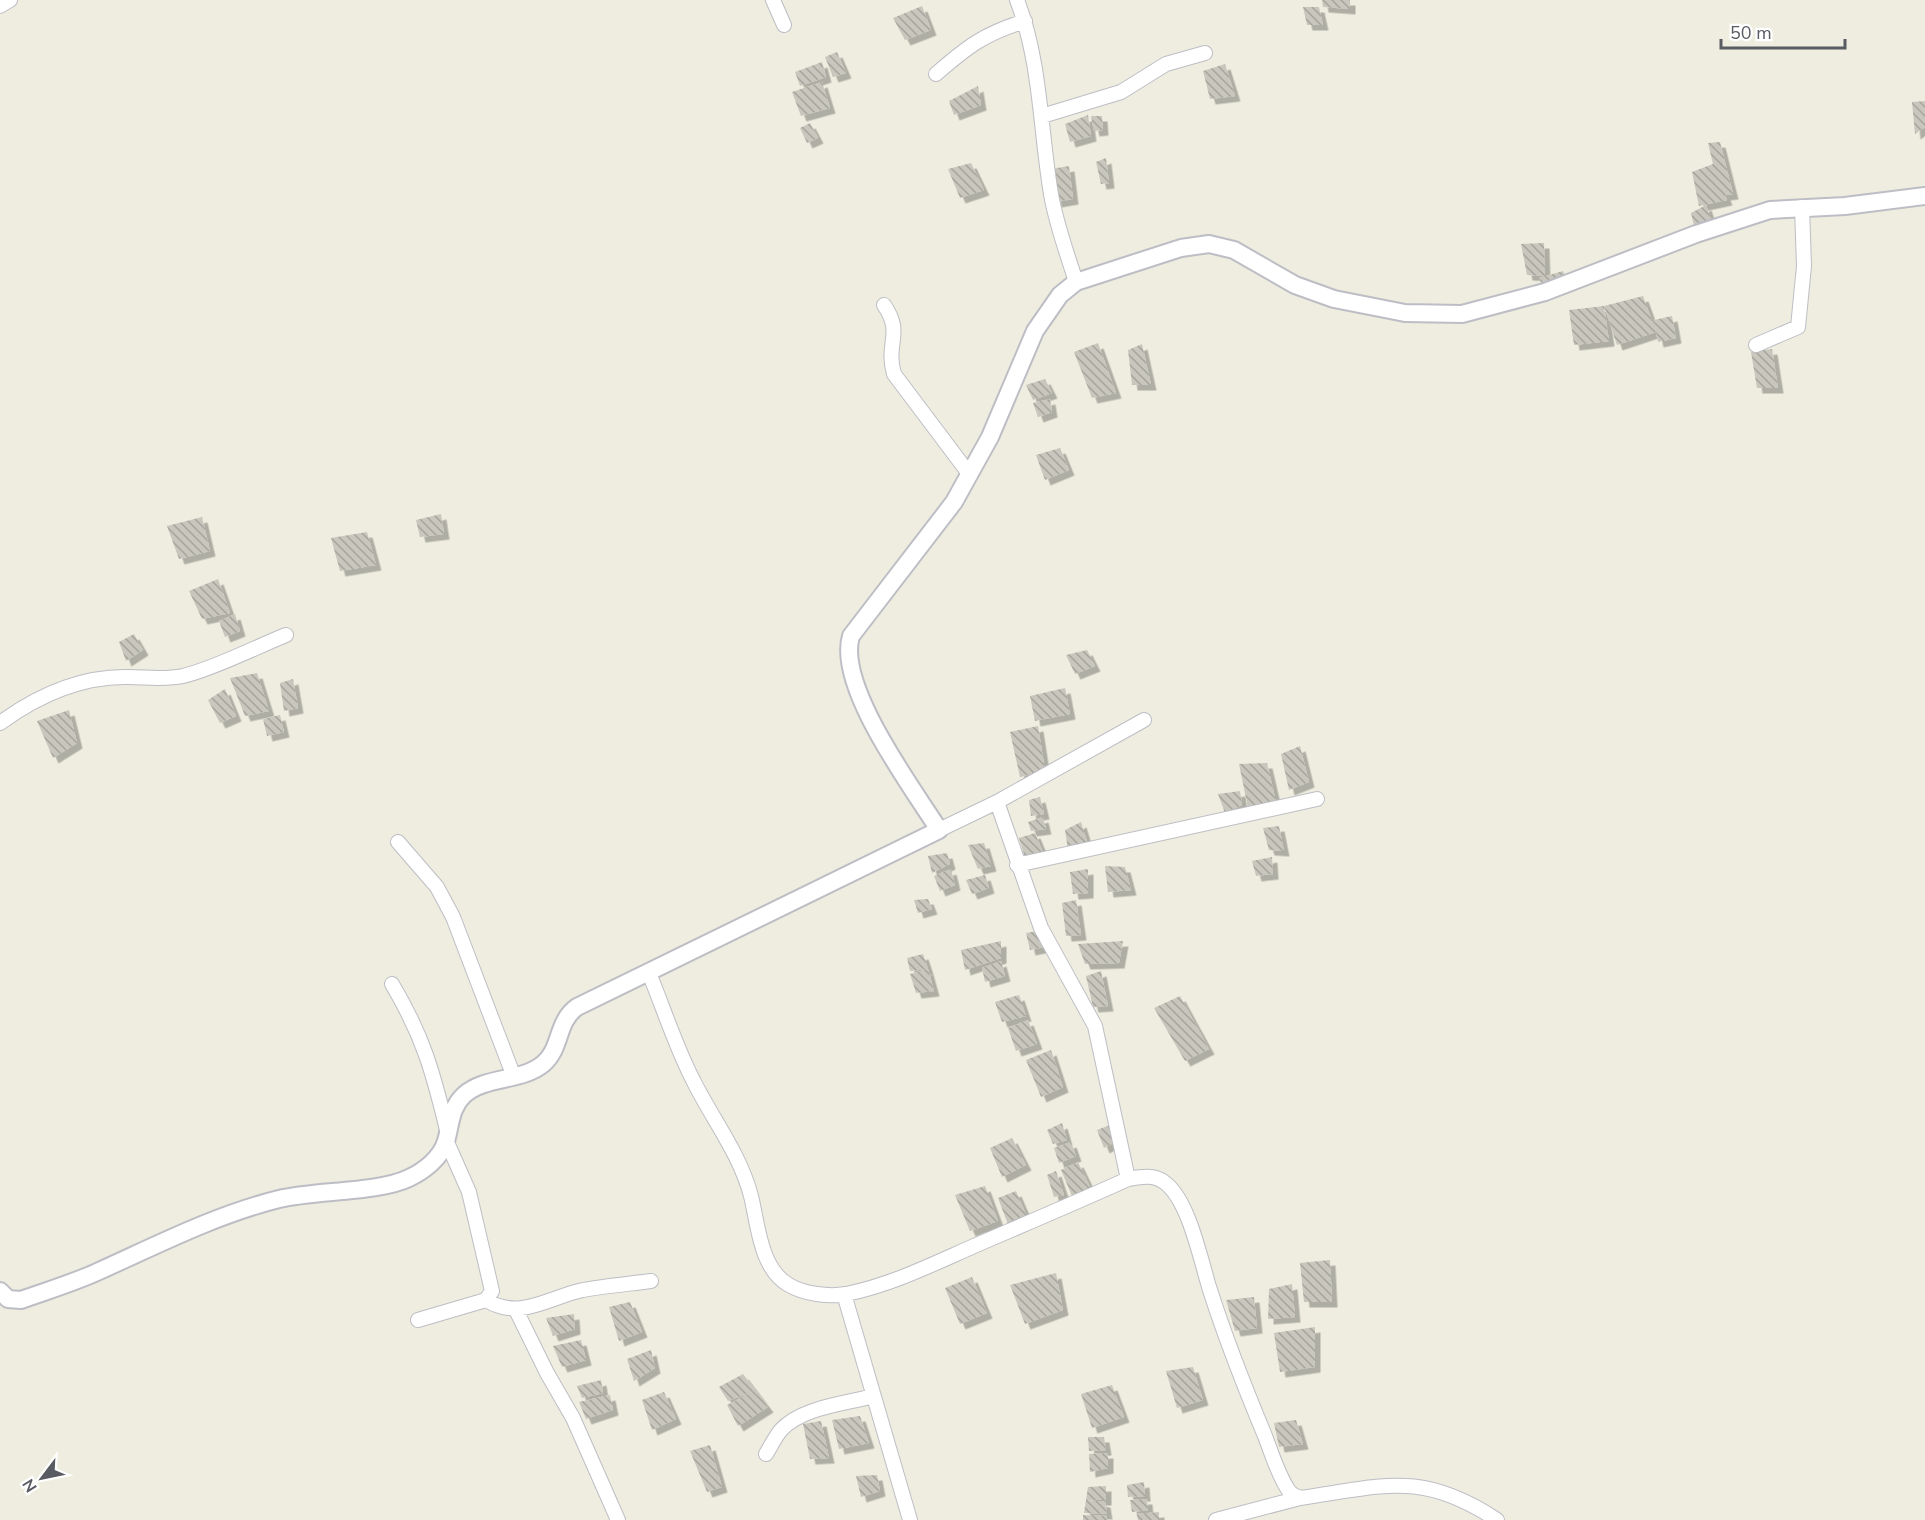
<svg xmlns="http://www.w3.org/2000/svg" width="1925" height="1520" font-family="'Nunito Sans',sans-serif">
<defs>
<pattern id="building-back-hatch" width="6" height="6" patternUnits="userSpaceOnUse" patternTransform="scale(1.5)"><rect width="6" height="6" fill="#c9c7bd"/><path d="M-1 5l2 2M0 0l6 6M5-1l2 2" fill="none" stroke="#a6a59d"/></pattern>
<filter id="shadow"><feDropShadow dx="5.5" dy="5.5" stdDeviation="0" flood-color="#0004"/></filter>
</defs>
<rect width="100%" height="100%" fill="#eeeddf"/>
<!-- building -->
<path fill="url(#building-back-hatch)" filter="url(#shadow)" d="M1322,0h28v9l-27,-2z
M922,6l9,24 -26,10 -12,-22z
M1303,7h16l4,18h-16z
M837,52l9,21 -13,4 -8,-20z
M822,62l4,15 -26,9 -5,-14z
M1225,64l10,32 -25,3 -7,-28z
M822,82l8,26 -29,8 -9,-24z
M978,86l3,19 -27,10 -5,-14z
M1925,101v26l-10,7 -3,-32z
M1088,115l3,21 -21,6 -5,-18z
M1091,116h11l1,14 -9,1z
M810,123l8,15 -11,5 -7,-15z
M1720,142l13,52 -8,1 2,5 -28,6 -7,-34 21,-8 -5,-21z
M1106,158l3,25 -8,1 -5,-22z
M971,163l13,27 -24,8 -12,-29z
M1069,166l4,33 -17,3 -5,-33z
M1706,205l7,20 -17,9 -5,-21z
M1544,243l1,33 -18,-1 -6,-31z
M1563,271l5,13 -23,8 -6,-14z
M1643,296l13,36 -2,-12 18,-4 4,22 -18,4 -2,-10 -39,13 -13,-39z
M1604,306l5,35 -35,4 -5,-35z
M1098,343l18,50 -24,5 -18,-46z
M1142,344l9,41h-19l-4,-35z
M1772,349l6,39h-21l-6,-36z
M1045,379l7,14 -19,7 -7,-15z
M1050,399l2,13 -14,5 -5,-14z
M1060,448l9,22 -24,10 -9,-25z
M441,514l3,20 -24,3 -4,-17z
M202,517l8,34 -31,8 -12,-33z
M367,532l9,33 -36,6 -9,-33z
M218,579l12,34 -28,6 -13,-28z
M235,614l5,17 -15,6 -6,-16z
M134,634l9,16 -17,11 -7,-19z
M1087,650l8,16 -20,8 -9,-19z
M257,673l12,38 -24,5 -15,-38z
M293,679l5,29 -14,3 -4,-28z
M1065,688l5,26 -35,7 -5,-25z
M225,689l11,27 -16,7 -12,-23z
M69,710l8,33 -24,15 -16,-37z
M280,715l4,17 -17,4 -4,-17z
M1038,726l7,45 -25,6 -10,-45z
M1300,746l9,36 -20,8 -8,-36z
M1267,763l9,39 -28,6 -9,-44z
M1240,791l2,14 -17,8 -7,-19z
M1040,797l4,17 -13,2 -2,-16z
M1043,817l3,12 -15,2 -3,-9z
M1081,822l7,23 -20,5 -3,-20z
M1279,826l5,25 -15,-1 -6,-22z
M1035,833l9,22 -18,6 -7,-23z
M984,843l7,23 -13,3 -10,-24z
M947,853l3,11 -18,9 -4,-17z
M1272,857l1,17 -17,2 -4,-15z
M1105,866l20,1 6,23 -23,2z
M951,869l4,16 -15,6 -6,-15z
M1088,869v24l-15,1 -3,-22z
M985,875l4,13 -17,6 -6,-14z
M928,899l4,10 -14,4 -4,-13z
M1076,900l5,35 -15,1 -4,-33z
M1038,931l7,16 -15,3 -4,-17z
M1001,941v17l-36,12 -4,-20z
M1123,941l-4,22 -34,1 -7,-20z
M923,954l5,15 -18,2 -3,-13z
M1001,961l4,15 -20,6 -3,-14z
M928,969l6,22 -18,2 -6,-19z
M1101,971l7,35 -15,1 -7,-31z
M1019,995l7,21 -24,6 -7,-20z
M1180,996l29,53 -24,12 -31,-53z
M1028,1020l9,24 -21,7 -8,-23z
M1051,1050l12,37 -22,10 -15,-37z
M1062,1123l5,17 -14,4 -6,-14z
M1110,1125l5,17 -11,6 -7,-18z
M1012,1138l14,27 -24,12 -12,-29z
M1071,1142l5,14 -17,7 -5,-15z
M1078,1162l13,27 -19,7 -11,-26z
M1056,1171l8,24 -10,2 -7,-22z
M985,1186l13,35 -28,10 -15,-36z
M1016,1191l12,28 -19,8 -11,-29z
M1330,1260l2,42h-28l-4,-39z
M1056,1273l7,37 -38,14 -15,-39z
M972,1277l15,36 -27,11 -15,-36z
M1292,1284l3,33 -27,2 1,-30z
M1254,1297l3,31 -22,3 -9,-31z
M630,1302l12,30 -23,9 -10,-34z
M574,1314l1,15 -22,7 -7,-18z
M1315,1327v40l-35,5 -6,-39z
M581,1340l5,20 -24,7 -9,-21z
M651,1350l4,18 -21,13 -7,-22z
M1193,1367l10,33 -26,8 -11,-37z
M743,1374l25,33 -30,19 -11,-21 27,-14 -26,10 -9,-14z
M601,1380l2,13 -21,5 -5,-12z
M1112,1385l12,32 -32,11 -11,-34z
M664,1392l12,27 -24,11 -10,-30z
M610,1395l3,15 -27,9 -7,-17z
M860,1416l9,27 -30,6 -7,-29z
M1296,1420l7,24 -24,3 -5,-24z
M821,1421l8,37 -19,1 -7,-35z
M1088,1437h16l2,13 -17,1z
M710,1445l12,42 -15,5 -17,-41z
M1108,1453v15l-18,4 -1,-18z
M877,1475l3,16 -19,6 -5,-21z
M1144,1482l1,14 -17,1 -1,-12z
M1106,1486v14h-18l17,2 2,12 -23,-1 4,-26z
M1147,1499l1,11 -16,2 -2,-12z
M1159,1512v8h-21l-1,-6z
M1083,1515l24,1v4h-24z"/>
<g fill="none" stroke-linecap="round" stroke-linejoin="round">
<!-- minor casing -->
<g stroke="#bdbec5" stroke-width="16">
<path id="minor" d="M773,0l11,25
M1017,0c24,62 23,129 34,194 5,30 16,59 25,88
M0,6l10,-6
M936,74c32,-28 48,-40 89,-53
M1042,116l79,-24 45,-28 39,-11
M884,305c20,29 1,38 10,69l76,101
M1756,345l42,-18 6,-61 -2,-59
M0,723c37,-27 81,-47 128,-46 18,0 36,3 55,-1 30,-7 73,-29 103,-41
M997,802l147,-82
M939,830l58,-28 44,126 54,98 33,153
M398,842l39,45 16,30 61,160
M1017,865l300,-66
M649,973c15,36 27,75 45,109 19,38 46,72 57,114 7,28 9,73 38,89 15,9 40,12 57,9 45,-9 87,-30 128,-48 51,-22 103,-44 154,-67 12,-2 25,-5 36,3 25,17 37,80 46,108 16,50 35,98 55,146 7,18 13,39 24,55 3,4 7,5 11,7 85,-12 121,-28 197,22
M392,984c31,52 41,88 55,146
M844,1294l66,226
M486,1300c34,21 63,-3 97,-10 22,-4 45,-6 68,-9
M516,1310l31,63 26,45 45,102
M418,1320l68,-20 6,-9 -23,-99 -23,-52
M766,1454c5,-8 9,-17 15,-24 21,-23 64,-26 92,-34
M1216,1520l84,-22"/>
</g>
<!-- tertiary casing -->
<g stroke="#bdbec5" stroke-width="20">
<path id="tertiary" d="M0,1291l8,8 13,1c25,-9 52,-17 76,-28 60,-27 118,-57 182,-73 36,-9 99,-6 130,-21 15,-7 32,-20 37,-37 5,-16 4,-33 18,-46 21,-19 57,-13 79,-31 19,-16 13,-42 34,-57l362,-177c-27,-43 -103,-144 -88,-194l103,-134 36,-65 45,-106 25,-36 16,-13 105,-34 28,-4 25,6 61,35 39,14 71,14 57,1 83,-22 151,-58 74,-24 75,-4 80,-10"/>
</g>
<!-- minor -->
<use href="#minor" stroke="#fff" stroke-width="14"/>
<!-- tertiary -->
<use href="#tertiary" stroke="#fff" stroke-width="16"/>
</g>
<!-- north arrow -->
<g transform="translate(42 1478) rotate(238)" stroke="#ffffff" stroke-width="4.5" paint-order="stroke">
<path d="M0-4.5L10 22L0 15L-10 22Z" fill="#595b63"/>
<text y="-9" font-size="16" font-weight="bold" text-anchor="middle" fill="#595b63">N</text>
</g>
<!-- scale -->
<path d="M1721 39v9h124v-9" fill="none" stroke="#595b63" stroke-width="3"/>
<text x="1730" y="39" font-size="18" fill="#595b63" stroke="#ffffff" stroke-width="4.5" paint-order="stroke">50 m</text>
</svg>
